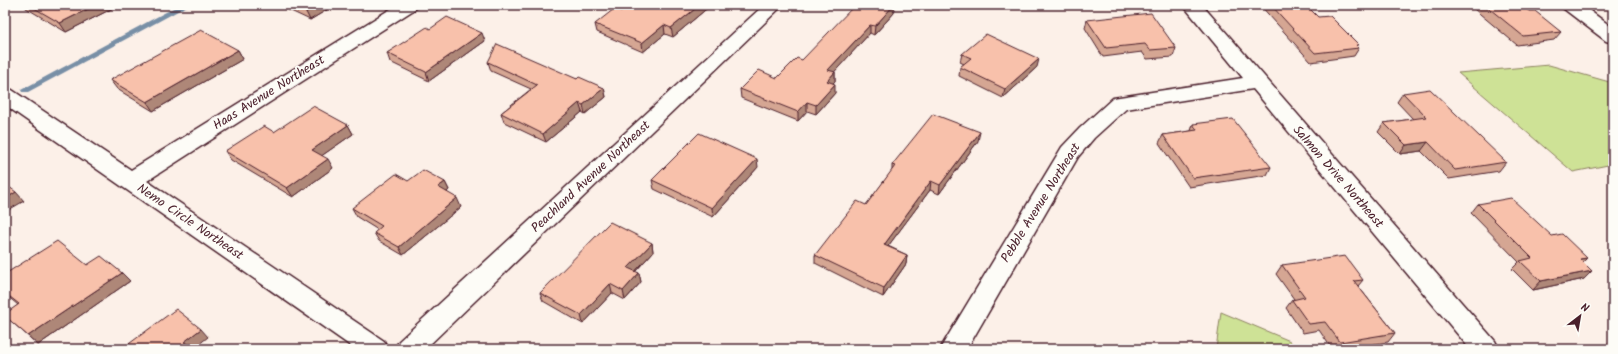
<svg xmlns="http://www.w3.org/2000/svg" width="1618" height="354" font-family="Kalam,sans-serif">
<rect width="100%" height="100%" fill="#fcf0e8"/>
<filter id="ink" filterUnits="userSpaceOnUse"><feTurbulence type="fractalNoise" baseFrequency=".025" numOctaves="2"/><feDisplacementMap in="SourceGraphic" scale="8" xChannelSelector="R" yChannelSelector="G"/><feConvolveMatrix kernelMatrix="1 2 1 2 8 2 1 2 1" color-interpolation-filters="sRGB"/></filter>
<g filter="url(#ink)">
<!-- green -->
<path fill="#cee296" stroke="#8c8060" d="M1549,65l64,18v81l-40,8 -115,-99z
M1221,312l69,29 6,8h-80z"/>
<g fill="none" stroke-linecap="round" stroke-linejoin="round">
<!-- stream -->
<path fill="#788fa6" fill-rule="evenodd" d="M179,5h10l-161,87h-6l-1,-2z"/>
<!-- street casing -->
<g stroke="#4a1f2b" stroke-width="3">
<path id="street" d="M397,5h21l-3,4 -268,172 237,160 4,8h-33l-350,-244v-17l7,2 119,80z
M764,5h19l-358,344h-30l4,-8z
M1183,5h19l293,336 4,8h-29l-217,-260 -127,20 -32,29 -16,19 -111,192h-27l122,-202 18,-19 33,-30 130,-20z
M1561,5h21l31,23v15l-7,-2 -42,-32z"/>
</g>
<!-- street -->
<use href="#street" fill="#fdfcf7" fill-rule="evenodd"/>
</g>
<!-- wall -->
<path fill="#d5a693" stroke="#4a1f2b" d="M23,5h96l-53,27 -40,-24z
M278,5h57l-25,15z
M629,5h82l-38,32 -8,-3 -22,18 -46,-20 -2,-8 26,-13z
M894,5v8l-20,22 -4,-2 -36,39h1v9l-2,2 2,10 -19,21 -9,-3 -9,10 -57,-23 -1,-9 37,-11 25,-18z
M1260,5h46l12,12 41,31 -5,8 -43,6z
M1477,5h44l8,6 32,21 -7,8 -37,5 -43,-36z
M1087,20l89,28 -3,9 -26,2 -5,-7 -39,5 -18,-29z
M430,29l55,12 -56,40 -39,-19 -3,-9z
M238,50l5,9 -90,52 -36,-22 -7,-9z
M962,54l75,13 -34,31 -44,-22 1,-9 4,-3 -4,-2z
M488,62l89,17 27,9 2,9 -21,17 -3,-2 -36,30 -42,-20 -3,-9 30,-24 -40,-18z
M1403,93l103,69 -7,9 -50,8 -28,-28 -21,3 -22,-22 6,-9 29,-4 -16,-17z
M1193,124l78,43 -4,8 -78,12 -30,-44 4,-8 28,-4z
M348,125l5,9 -32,22 12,12 -40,29 -62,-37 -6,-9 49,-19z
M978,141l-39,53 -9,-4 -42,56 19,9 -1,9 -23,33 -68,-34v-8l51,-50 26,-34v-6z
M758,167l-45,50 -59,-28 -2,-9z
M408,181l37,1 4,8 -2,2 14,15 -58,48 -24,-14 -5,-8 4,-3 -21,-13 -5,-9z
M1478,204l74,32 32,43 -51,11 -21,-21 7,-7 -48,-49z
M652,243l1,9 -18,20 4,1 2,9 -16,18 -13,-7 -29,31 -40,-23 -3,-8z
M87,265l43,16 -92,64 -33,-29 13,-11 -13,-11v-20z
M1282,265l81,15 -5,6 37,47 -7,9 -45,7h-11l-13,-19 -16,3 -17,-25 6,-8 2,-1 -18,-25z"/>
<!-- shaded-wall -->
<path fill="#ae8778" stroke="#4a1f2b" d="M96,5h23l-53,27 -6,-9z
M317,5h18l-25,15 -4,-8z
M700,5h11l-38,32 -2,-9z
M894,5v8l-20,22 1,-9z
M664,25l1,9 -22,18 -1,-9z
M870,25v8l-42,46v-9z
M482,33l3,8 -56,40 -3,-9z
M238,50l5,9 -90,52 -6,-9z
M1039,59l-2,8 -34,31 2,-9z
M835,72v9l-8,9v-9z
M835,84v9l-19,21v-9z
M604,88l2,9 -21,17 -2,-9z
M807,102v9l-9,10v-9z
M579,103l3,9 -36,30 -3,-8z
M348,125l5,9 -36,25 -5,-9z
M980,132l-2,9 -39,53 1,-9z
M1428,142l-7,9 -21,3 6,-9z
M328,159l5,9 -40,29 -6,-9z
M757,159l1,8 -45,50 -1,-9z
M931,181l-1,9 -47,63 1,-8z
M445,182l4,8 -7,6 -4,-9z
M16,192l8,9 -19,11v-13z
M457,198l4,9 -58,48 -4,-8z
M652,243l1,9 -23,25 -2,-9z
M907,255l-1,9 -23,33 1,-9z
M1587,258l-8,8 1,-7z
M1592,271l-8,8 -51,11 8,-9z
M122,273l8,8 -92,64 -10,-9z
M639,273l2,9 -16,18 -2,-9z
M610,284l2,9 -29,31 -2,-9z
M201,329l7,8 -15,12 -9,-7z"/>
<!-- building -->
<path fill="#f8c1ab" stroke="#4a1f2b" d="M29,5h67l-36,18z
M292,5h25l-11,7z
M629,5h71l-29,23 -7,-3 -22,18 -47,-19 19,-15 7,2z
M855,5h39l-19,21 -5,-1 -42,45 7,2 -8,9 8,3 -19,21 -9,-3 -9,10 -58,-23 19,-19 18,8 20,-20 5,2z
M1271,5h35l12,12 12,-1 29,29h-3l3,3 -44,5z
M1485,5h36l8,6h6l26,21 -38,4z
M1151,13l25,35 -26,2 -5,-6 -39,4 -19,-28z
M447,17l35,16 -56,39 -39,-19 40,-26 3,2z
M201,30l37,20 -91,52 -37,-22z
M986,34l53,25 -34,30 -45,-22 11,-9 -9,-4z
M497,44l80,35 2,-2 25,11 -21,17 -4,-2 -36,31 -42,-21 36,-28 -49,-23z
M1430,89l76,73 -51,8 -27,-28 -22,3 -22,-22 42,-6 -23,-24z
M313,106l35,19 -36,25 16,9 -41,29 -62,-37 39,-25 10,6z
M933,114l47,18 -40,53 -9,-4 -47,64 23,10 -23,33 -69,-33 42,-54 9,4 29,-39 -3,-1z
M1233,119l38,48 -78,11 -30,-43 34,-5 -4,-6z
M699,133l58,26 -45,49 -60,-28z
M423,170l22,12 -7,5 19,11 -58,49 -25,-14 8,-7 -30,-18 44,-34 12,7z
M5,184l11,8 -11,7z
M1511,198l41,38 10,-2 25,24 -7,1 12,12 -51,10 -21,-20 12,-3 -54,-54z
M610,222l42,21 -24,25 11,5 -16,18 -13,-7 -29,31 -41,-22z
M57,241l30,24 14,-9 21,17 -94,63 -23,-20v-2l14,-10 -14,-11v-19z
M1345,256l18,24 -9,1 41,52 -55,9 -15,-20 -16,2 -17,-24 13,-3 -23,-32z
M176,309l25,20 -17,13 9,7h-71z"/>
</g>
<g text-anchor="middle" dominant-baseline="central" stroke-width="4" stroke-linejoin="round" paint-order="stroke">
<!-- street labels -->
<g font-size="13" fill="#4a1f2b" stroke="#fdfcf7">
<text transform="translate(269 93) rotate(-32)">Haas Avenue Northeast</text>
<text transform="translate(591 177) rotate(-43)">Peachland Avenue Northeast</text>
<text transform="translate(1338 177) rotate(49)">Salmon Drive Northeast</text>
<text transform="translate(1041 203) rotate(-58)">Pebble Avenue Northeast</text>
<text transform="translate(190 222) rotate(34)">Nemo Circle Northeast</text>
</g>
</g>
<!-- margin -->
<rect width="1618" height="354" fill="none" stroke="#fdfcf7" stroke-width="20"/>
<rect x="10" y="10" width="1598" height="334" fill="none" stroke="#4a1f2b" stroke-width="1.5" filter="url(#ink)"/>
<!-- north arrow -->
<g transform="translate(1580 316) rotate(31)" stroke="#fdfcf7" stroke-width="3" paint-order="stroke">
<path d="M0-3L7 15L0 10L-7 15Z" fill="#4a1f2b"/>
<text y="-6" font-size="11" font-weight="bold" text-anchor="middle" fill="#4a1f2b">N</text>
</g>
</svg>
